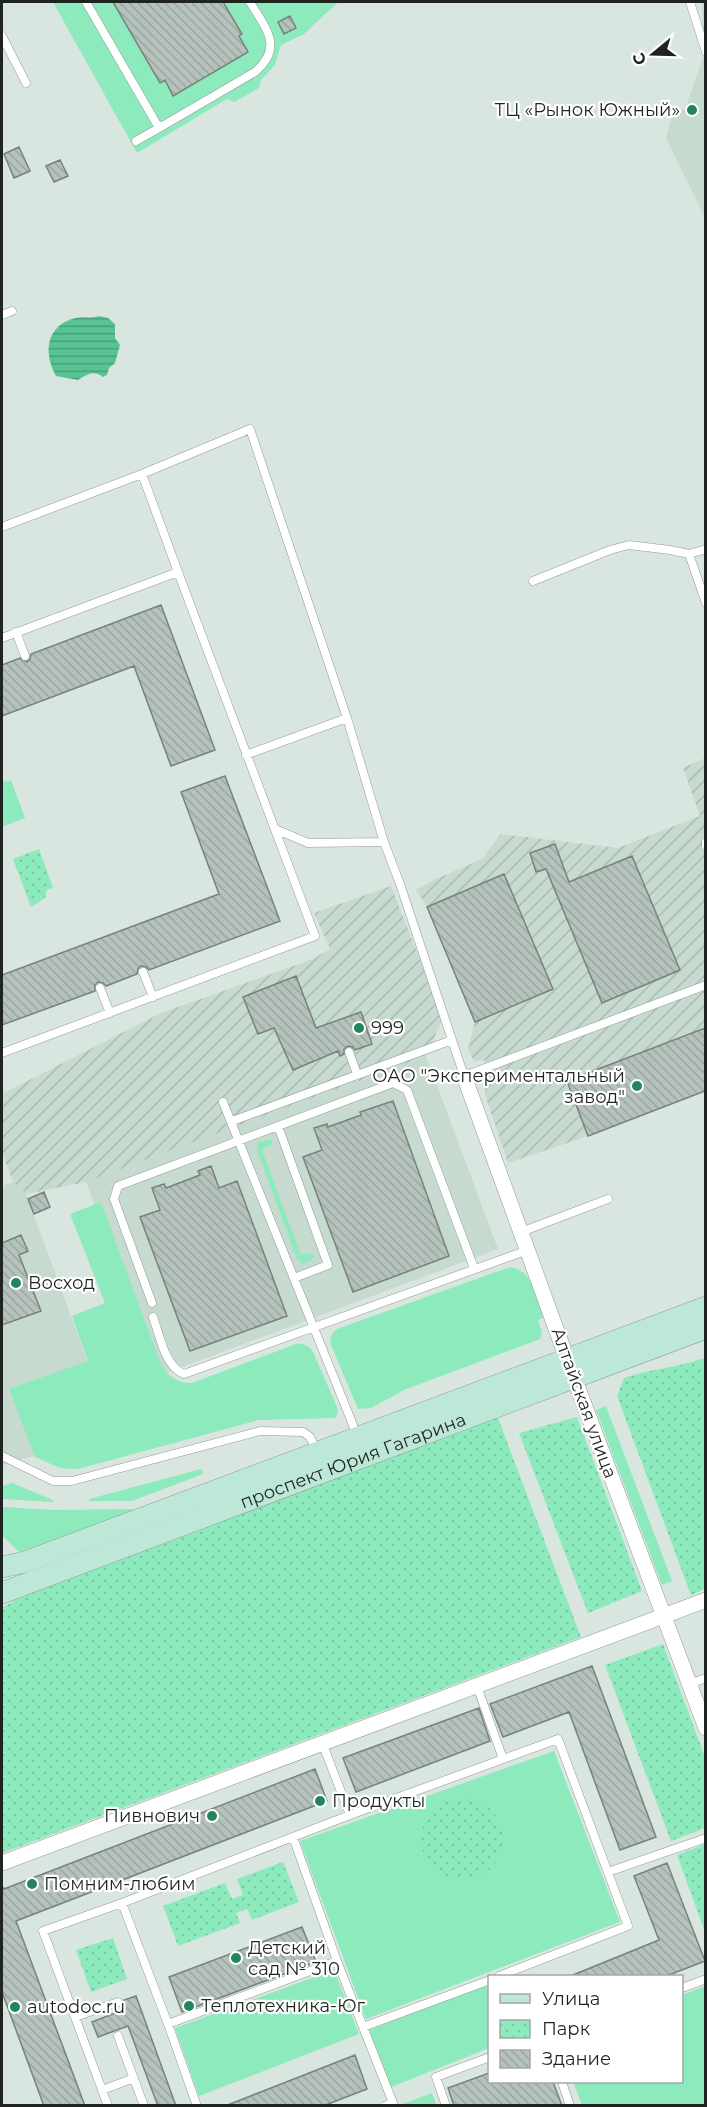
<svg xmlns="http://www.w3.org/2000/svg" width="707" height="2107" font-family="Montserrat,sans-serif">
<defs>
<pattern id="industrial-furrows" width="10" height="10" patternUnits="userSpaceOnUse" patternTransform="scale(1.5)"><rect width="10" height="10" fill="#c7dacf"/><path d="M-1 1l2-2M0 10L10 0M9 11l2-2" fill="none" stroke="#aabbb1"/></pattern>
<pattern id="park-dots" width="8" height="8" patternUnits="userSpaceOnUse" patternTransform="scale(1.5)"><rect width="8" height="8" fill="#8ceabd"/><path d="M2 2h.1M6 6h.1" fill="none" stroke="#78c9a2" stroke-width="1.8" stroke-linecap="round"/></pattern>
<pattern id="water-rules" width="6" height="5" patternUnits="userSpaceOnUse" patternTransform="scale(1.5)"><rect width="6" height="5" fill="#58c494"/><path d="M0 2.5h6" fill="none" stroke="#489f78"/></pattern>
<pattern id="building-back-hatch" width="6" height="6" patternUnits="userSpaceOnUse" patternTransform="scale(1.5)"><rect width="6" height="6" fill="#b5c2bb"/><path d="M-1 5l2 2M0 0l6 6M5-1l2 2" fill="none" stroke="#9ba7a0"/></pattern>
</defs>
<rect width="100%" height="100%" fill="#d9e6df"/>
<!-- built -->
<path fill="#c7dacf" d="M702,2h3v216l-39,-80 7,-27 12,-2 19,-54z
M426,1056l72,193 -340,127 -72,-194z
M13,1182l13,12 88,239 -112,32v-279z"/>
<!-- industrial -->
<path fill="url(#industrial-furrows)" d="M705,758v333l-117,45 -80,27 -23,-68v-14l5,-5 -6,-16 -10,1 -6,-12 7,-28 -48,-114 -11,-17 18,-10 48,-21 19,-25 117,14 82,-32 -17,-48z
M391,886l52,132 -17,38 -340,126 -60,12 -13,-12 -11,-29v-59l159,-81 152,-54 17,-10 -16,-36z"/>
<!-- grass -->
<path fill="#8ceabd" d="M53,2h285l-34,32 -23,11 -6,20 -14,15 -2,8 -25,14 -7,-3 -90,54z
M2,775l2,7 7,-2 14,38 -23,9z
M268,1140h3l1,4 -10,6 39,105 10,-2 3,3 -3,4 -9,4 -5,-5 -40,-109v-7z
M101,1202l60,163c8,12 17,18 31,18l104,-39c8,-1 13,2 17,8l24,55 1,6 -3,5 -76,2 -181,49 -18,-1 -25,-11 -26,-68 79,-28 -16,-45 33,-13 -35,-89z
M510,1267c23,3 27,31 34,50l-6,3 4,13 -2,6 -136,51 -33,18 -13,1 -27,-64c-2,-7 0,-11 6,-16z
M606,1406l66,175 -10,4 -66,-175z
M201,1469l2,5 -71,27h-43v-2z
M12,1483l41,17v2l-51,-3v-13z
M2,1507l52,3 79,-1 -1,3 -113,40 -17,-17z
M554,1751l66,171 -254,97 -66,-178z
M334,1970l25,64 -160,62 -24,-68z
M489,1984v64l-98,39 -22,-57z
M705,1986v119h-123l-9,-23h109v-87z
M432,2093l4,12h-36z"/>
<!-- park -->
<path fill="url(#park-dots)" d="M39,849l14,39 -6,2 -2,8 -14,9 -18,-48z
M705,1358v231l-14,6 -74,-199 7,-18c27,-9 55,-11 81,-20z
M577,1417l65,174 -54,22 -69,-180z
M498,1418l83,219 -579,216v-245l15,-9z
M663,1644l42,113v71l-34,13 -66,-176z
M421 1839a41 41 0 1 1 82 0a41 41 0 1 1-82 0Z
M705,1844h1l-1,88 -28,-77z
M283,1862l16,40 -47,18 -5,-11 -11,4 4,10 -62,23 -15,-40 62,-23 7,16 11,-4 -6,-16z
M113,1938l14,41 -36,13 -15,-42z"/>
<!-- water -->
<path fill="url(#water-rules)" d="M99,316l9,2 7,6v14l5,7 -5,18 -6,5 -2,7 -4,2c-10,-7 -15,-3 -25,3l-22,-4c-13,-24 -10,-50 19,-58 9,-2 14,1 24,-2z"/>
<!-- building -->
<path fill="url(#building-back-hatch)" stroke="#76827c" stroke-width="1.5" d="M113,2h110l19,32 -3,2 9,16 -75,44 -8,-16 -5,3z
M290,16l6,12 -12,6 -6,-12z
M19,147l11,24 -16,7 -10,-24z
M60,160l8,16 -14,6 -8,-16z
M161,605l54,145 -44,16 -37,-100 -132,50v-51l18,-7 7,4 3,-3 1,-5z
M225,776l55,145 -131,49 -3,-3 -5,-1 -3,3 -1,5 -31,12 -3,-3 -5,-1 -3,3v6l-93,34v-50l217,-81 -38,-102z
M555,844l14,38 63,-26 48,114 -78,33 -56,-134 -10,3 -6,-19z
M504,874l49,115 -78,33 -48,-115z
M296,976l20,52 45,-16 11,32 -17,6 -3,-3 -4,-1 -4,3v5l-4,2 -2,-5 -45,19 -19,-42 -16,6 -15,-37z
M705,1028v63l-117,45 -21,-55z
M393,1101l56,155 -96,36 -50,-135 19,-7 -8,-22 13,-4 1,3 33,-12 -1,-3z
M211,1166l8,22 18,-7 50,135 -97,35 -50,-134 20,-7 -8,-22 12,-4 2,4 34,-13 -2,-4z
M44,1192l6,15 -16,7 -6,-15z
M21,1235l7,16 -9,4 22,56 -39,14v-82z
M592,1666l64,171 -36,13 -51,-138 -66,25 -13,-33z
M479,1708l11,33 -134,51 -13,-34z
M315,1769l12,32 -311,120 69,185h-41l-42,-114v-106l2,3z
M667,1863l38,98 -41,16h-96l91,-37 -25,-64z
M302,1927l14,35 -134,50 -13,-35z
M136,1996l40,110h-18l-30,-80 -30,11 -6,-15 31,-12 1,-10z
M355,2055l12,34 -44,17h-98z
M489,2073v9h64l9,24h-108l-6,-18z"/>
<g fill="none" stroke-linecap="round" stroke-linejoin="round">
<!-- service casing -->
<g stroke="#8f9b94" stroke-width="9">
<path id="service" d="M86,2l73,126 96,-56c29,-25 11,-43 -5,-70
M690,2l16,50
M2,36l24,47
M136,141l23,-13
M2,315l10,-4
M142,474l36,98
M2,527l140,-53 108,-45 97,289 37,124 16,42 64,192 242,-91
M689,554l17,49
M533,581l77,-31 19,-5 41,5 19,4 17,-5
M16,632l9,24
M2,638l176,-66 137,364 -313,117
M246,755l101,-37
M275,829l33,14 76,-1
M706,842v4
M143,972l10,25
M100,988l10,25
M349,1052l8,22
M223,1102l134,333
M232,1121l220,-81
M278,1126l50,139 -34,13
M521,1232l87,-33
M152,1303l-38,-104 4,-13 275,-103 14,7 67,178
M153,1317c7,19 12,50 31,57l344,-124
M2,1456l51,25h19l188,-50 43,1 7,5 7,14
M689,1684l17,-6
M477,1686l26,73
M323,1745l27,70
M293,1837l44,124 56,142 -8,3
M608,1872l98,-34
M122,1903l46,121 29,82
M682,1988l24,-9
M75,2017l43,-15
M168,2024l169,-63
M363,2027l127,-47
M118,2036l26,70
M562,2082l8,24
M102,2090l32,-12
M108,2106l-65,-175 79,-28 228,-88 208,-76 70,187 -129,50
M446,2106l-10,-29 54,-20"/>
</g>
<!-- minor casing -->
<g stroke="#8f9b94" stroke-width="16">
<path id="minor" d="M464,1076l103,283 139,369
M2,1863l704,-263"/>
</g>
<!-- secondary casing -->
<g stroke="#8f9b94" stroke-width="22">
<g id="secondary">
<path d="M2,1567l23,-5 681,-255"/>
<path id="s1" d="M2,1593l704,-265"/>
</g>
</g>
<!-- service -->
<use href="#service" stroke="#fff" stroke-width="8"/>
<!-- minor -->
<use href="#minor" stroke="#fff" stroke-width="15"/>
<!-- secondary -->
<use href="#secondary" stroke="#bde8d8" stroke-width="21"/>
</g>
<!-- markers -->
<g fill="#22855e" stroke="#fff" stroke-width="2">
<circle cx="692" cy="110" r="6"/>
<circle cx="359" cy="1028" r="6"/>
<circle cx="637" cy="1086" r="6"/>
<circle cx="16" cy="1283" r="6"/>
<circle cx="320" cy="1801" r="6"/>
<circle cx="212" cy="1816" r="6"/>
<circle cx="32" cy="1884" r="6"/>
<circle cx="236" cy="1958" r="6"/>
<circle cx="189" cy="2006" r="6"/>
<circle cx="15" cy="2007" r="6"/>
</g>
<g text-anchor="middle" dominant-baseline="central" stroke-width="4.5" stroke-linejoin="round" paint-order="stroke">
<!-- poi labels -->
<g font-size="18" fill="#1f2421" stroke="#fff" text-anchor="start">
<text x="680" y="110" text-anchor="end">ТЦ «Рынок Южный»</text>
<text x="371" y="1028">999</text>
<text x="625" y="1076" text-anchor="end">ОАО "Экспериментальный<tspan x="625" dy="21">завод"</tspan></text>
<text x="28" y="1283">Восход</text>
<text x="332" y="1801">Продукты</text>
<text x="200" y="1816" text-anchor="end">Пивнович</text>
<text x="44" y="1884">Помним-любим</text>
<text x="248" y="1948">Детский<tspan x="248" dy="21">сад № 310</tspan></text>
<text x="201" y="2006">Теплотехника-Юг</text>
<text x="27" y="2007">autodoc.ru</text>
</g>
<!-- street labels -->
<g font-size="18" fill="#1f2421" stroke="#fff">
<text transform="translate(584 1403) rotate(70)">Алтайская улица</text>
<text stroke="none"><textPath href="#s1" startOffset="375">проспект Юрия Гагарина</textPath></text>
</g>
</g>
<!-- border -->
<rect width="707" height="2107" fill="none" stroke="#1f2421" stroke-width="6"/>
<!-- legend -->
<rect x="488" y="1975" width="195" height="108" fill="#ffffff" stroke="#a5a7a6" stroke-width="1.5"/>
<rect x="500" y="1994" width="30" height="9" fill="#bde8d8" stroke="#a5a7a6" stroke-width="1.5"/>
<text x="542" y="2005" font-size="18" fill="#1f2421">Улица</text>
<rect x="500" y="2020" width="30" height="18" fill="url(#park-dots)" stroke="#a5a7a6" stroke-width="1.5"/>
<text x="542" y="2035" font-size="18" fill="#1f2421">Парк</text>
<rect x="500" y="2050" width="30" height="18" fill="url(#building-back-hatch)" stroke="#a5a7a6" stroke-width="1.5"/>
<text x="542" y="2065" font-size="18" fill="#1f2421">Здание</text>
<!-- north arrow -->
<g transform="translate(653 54) rotate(251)" stroke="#ffffff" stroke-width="4.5" paint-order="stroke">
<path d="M0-4.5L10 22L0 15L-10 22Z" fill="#1f2421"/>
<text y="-9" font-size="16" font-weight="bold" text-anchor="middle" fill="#1f2421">С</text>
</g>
</svg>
